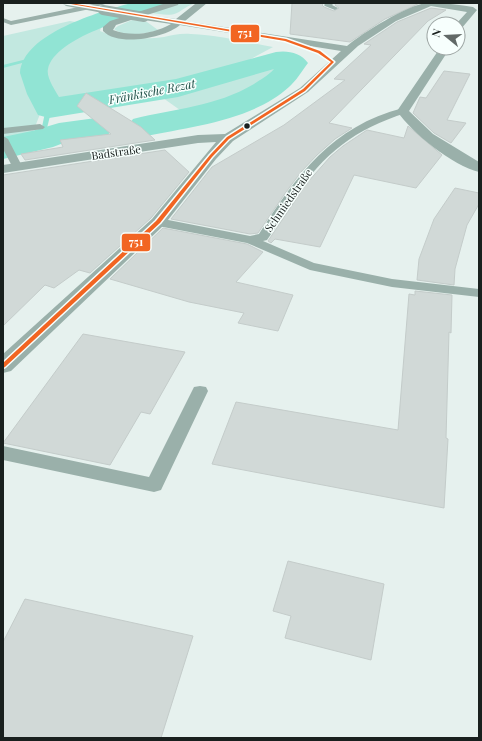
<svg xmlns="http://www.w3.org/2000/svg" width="482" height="741" font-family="'Playfair Display',serif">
<rect width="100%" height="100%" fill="#e6f1ee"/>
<!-- green -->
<path fill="#c2e8e0" d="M180,3h16c-7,2 -11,5 -17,9 -8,5 -19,2 -28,1z
M132,20l15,2 11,8c-13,4 -32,8 -44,-1l4,-3z
M70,21l31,6 -1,4c16,7 46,9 64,6 9,-2 17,-4 27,-3 27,1 55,8 82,13l-35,19 -62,19 -36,7 -102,9 4,8 -9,23 -8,8 -22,2v-106z
M277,64l6,2 -8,12 -11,6 -50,24 -27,7 -24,-17 -73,13 -8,-5 116,-18 70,-23z"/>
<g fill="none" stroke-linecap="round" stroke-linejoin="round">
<!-- stream -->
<path fill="#91e4d4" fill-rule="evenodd" d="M39,56l2,2 -38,10v-3z
M49,106l3,2 -8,32 -5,1 7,-33z"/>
<!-- river -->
<path fill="#91e4d4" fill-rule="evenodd" d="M131,3h33l-3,5c-28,9 -106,29 -113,61 -2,8 7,21 11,28l117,-18 100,-27c12,-2 25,1 32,11 -6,8 -12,18 -19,24 -36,33 -98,40 -144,49l-12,-3 -5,-7 5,-7c43,-11 82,-12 121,-35 7,-5 14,-8 20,-15l-96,28 -129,21 -11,-3 -11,-21 -7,-21c3,-40 80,-61 111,-70z
M96,118l12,3 5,7 -5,7 -42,7 -13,5 -50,12v-22l29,-6 27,-8z"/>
</g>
<!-- building -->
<path fill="#d1d9d7" stroke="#c4ccca" d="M292,3h32l-2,2 2,2 10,4 5,-3 -4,-3 1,-2h84l-35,16 -35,23 -60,-8z
M431,8l15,2 -18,11 -99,102 23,5 -17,11 -18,16 -16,17 -15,20 -28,41 -8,1 -79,-15 41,-52 72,-42 61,-45 -11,-1 37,-34 -7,-1 33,-22z
M444,71l26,3 -23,46 19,3 -15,20 -17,-10 -21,-20 7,-16 6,1z
M86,93l55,34 14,13 -130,20 -4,-6 42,-7 -3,-7 51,-6 -34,-28z
M408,126l34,29 -26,33 -62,-13 -34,72 -45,-8 -4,4 -3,-2 39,-58 23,-26 13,-11 24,-16 37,8z
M165,150l24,22 -38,46 -61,55 -11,-3 -25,18 -9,-3 -42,41v-151z
M455,188l24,5v11l-12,21 -12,44 -1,16 -37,-5 2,-21 15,-40z
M163,228l84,16 16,8 -27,30 57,13 -15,36 -40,-8 6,-10 -55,-11 -79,-23z
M415,291l37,4 -1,38 -2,-1 -3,106 2,1 -4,69 -232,-44 24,-62 162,28 11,-136 6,1z
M83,334l102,18 -35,62 -9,-2 -31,53 -107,-22z
M288,561l96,23 -13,76 -86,-22 6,-22 -18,-5z
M25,599l168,37 -32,102h-158v-96z"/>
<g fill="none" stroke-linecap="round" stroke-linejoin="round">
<!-- service -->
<path fill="#9ab0aa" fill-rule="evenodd" d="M98,3h10l-18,6 -79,16 -8,-3v-4l8,3z
M326,3h8l-2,2 6,3 -3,2 -10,-4 -1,-1z
M403,108l3,1 2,2 -2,2c-51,16 -82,40 -112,85 -9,14 -17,28 -27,42l-4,1 51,22 78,16 87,10v8l-87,-10 -82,-17 -63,-27 -89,-17 -4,-1 -2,-3 2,-3 4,-1 92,18 9,-2c37,-58 73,-108 144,-126z
M40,124l5,3 -2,2 -40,5v-6z
M3,136l5,3 14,27 -1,2h-8l-1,-2 -9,-17z
M200,386l6,1 2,4 -47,99 -7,2 -151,-32v-14l146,31 45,-90z"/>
<!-- minor -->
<path fill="#9ab0aa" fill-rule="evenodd" d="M62,3h17l27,5 1,2 -4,3 -37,-7z
M166,3h13l-1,2 -31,10 29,4 19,-15 12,-1 -22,18 162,25c15,-13 61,-41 79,-43 16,-1 32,2 47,4l4,3 -16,19 -3,1v-6h-2l11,-12 -36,-6 -35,15 -38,25 -50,46 -75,49 -17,18 -52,66 -153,146 -8,2v-19l149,-135 64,-77 -18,1 -195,30v-8l195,-30 27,-1 75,-46 41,-37 -161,-26c-15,13 -62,22 -77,6v-4l7,-6zM140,17l4,3 27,4c-18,10 -39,13 -58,6l3,-5z
M440,48h10l-41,63 24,23 46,28v10c-26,-6 -67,-39 -82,-61z"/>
<!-- minor-bridge -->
<path stroke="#9ab0aa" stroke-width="10" d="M103,10l41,7"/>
<!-- bus-1 casing -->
<g stroke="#f7fffd" stroke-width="3">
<path id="bus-1" d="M65,3h5l216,36 34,12 14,11 -29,29 -76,48 -17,18 -52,66 -155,144 -2,1v-5l153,-142 54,-66 17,-18 76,-48 28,-27 -13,-9 -33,-12z"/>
</g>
<!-- bus-1 -->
<use href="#bus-1" fill="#f26522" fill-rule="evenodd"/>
</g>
<!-- markers -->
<circle fill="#19201e" stroke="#f7fffd" stroke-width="1.5" cx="247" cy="126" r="3.5"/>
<g text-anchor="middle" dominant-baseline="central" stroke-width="3" stroke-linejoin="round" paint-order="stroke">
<!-- far-street labels -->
<g font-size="11" fill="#19201e" stroke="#f7fffd">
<text transform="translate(116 152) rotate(-8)">Badstraße</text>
<text transform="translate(288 200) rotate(-55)">Schmiedstraße</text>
</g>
<!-- far-water labels -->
<g font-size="12" font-style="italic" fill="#1f5148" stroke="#f7fffd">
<text transform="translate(152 91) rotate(-11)">Fränkische Rezat</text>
</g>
</g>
<g stroke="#f7fffd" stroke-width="1.5">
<rect x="230" y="24" width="30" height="19" rx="4" fill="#f26522"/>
<rect x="121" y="233" width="30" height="19" rx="4" fill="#f26522"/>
</g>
<g font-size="11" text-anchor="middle" font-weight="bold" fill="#fff">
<text x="245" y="37">751</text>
<text x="136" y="246">751</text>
</g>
<!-- border -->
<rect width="482" height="741" fill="none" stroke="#19201e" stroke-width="8"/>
<!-- north arrow -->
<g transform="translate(446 36) rotate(288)"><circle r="19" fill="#f7fffd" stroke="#9ea6a4"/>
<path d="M0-3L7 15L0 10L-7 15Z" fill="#616967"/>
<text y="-6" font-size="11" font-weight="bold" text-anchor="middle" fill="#19201e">N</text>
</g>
</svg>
